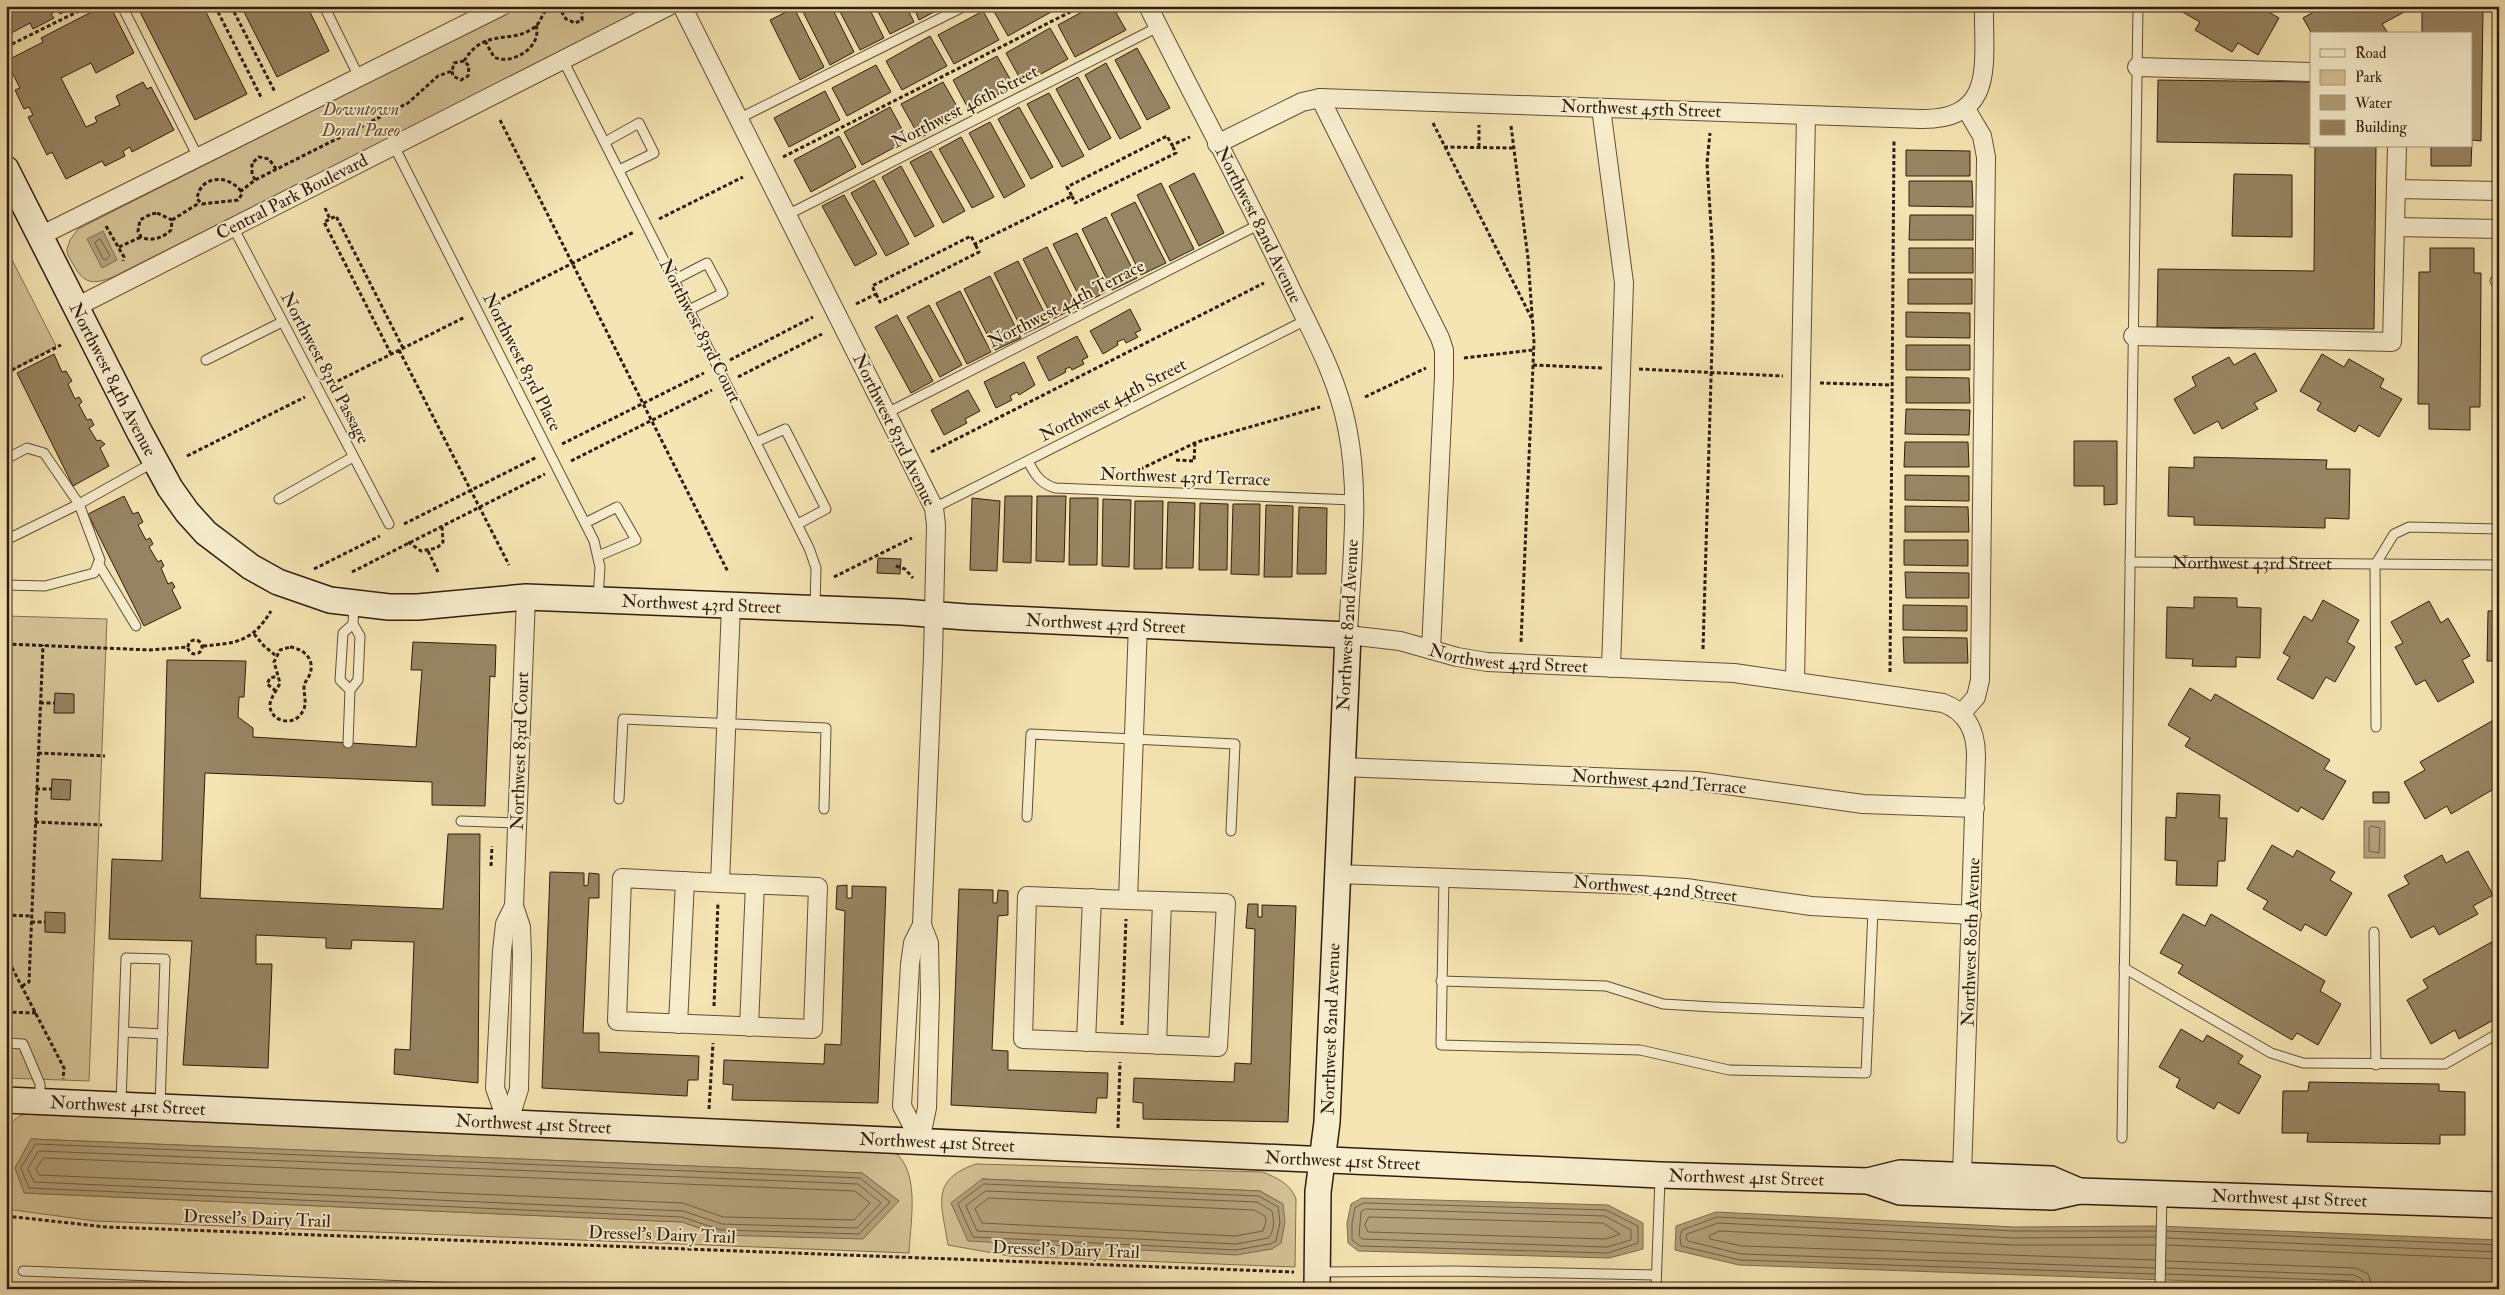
<svg xmlns="http://www.w3.org/2000/svg" width="2505" height="1295" font-family="'IM FELL Double Pica',serif">
<rect width="100%" height="100%" fill="#f5e5b4"/>
<filter id="stains"><feTurbulence type="fractalNoise" baseFrequency=".004" numOctaves="4"/><feColorMatrix values="0 0 0 0 .2 0 0 0 0 .09 0 0 0 0 .02 0 0 0 .5 -.17"/></filter>
<radialGradient id="worn" r=".72"><stop offset=".6" stop-color="#630" stop-opacity="0"/><stop offset="1" stop-color="#630" stop-opacity=".3"/></radialGradient>
<!-- green -->
<path fill="#d4c397" stroke="#827052" fill-rule="evenodd" d="M519,6h126l-9,8 -521,262c-21,9 -31,9 -42,-12 -3,-5 -6,-9 -6,-15l3,-9 8,-11z
M6,248l50,98 -50,28z
M6,616l101,3 -18,462 -83,-3z
M41,1110l836,37c6,2 16,4 21,8 22,23 12,69 11,98l-814,-32 -89,-12v-76c6,-17 19,-20 35,-23zM31,1139l831,34 37,28 -179,34 -38,-13 -657,-29 -10,-25z
M976,1164l287,8c14,6 28,12 33,27l-1,68 -285,-11 -62,-11c-6,-40 -19,-65 28,-81zM982,1179l278,12 23,13z"/>
<!-- water -->
<path fill="#b2a17b" stroke="#7e6c4f" d="M103,231l14,29 -15,8 -15,-29z
M2364,821h21v37h-21z
M31,1139l831,34 37,28 -36,38 -143,-4 -38,-13 -658,-29 -9,-25z
M982,1179l278,12 23,13 2,18 -4,21 -9,6 -36,6 -268,-14 -17,-38z
M1362,1198l246,7 35,18v26l-34,9 -251,-7 -10,-8 -1,-20 4,-19z
M1716,1212l299,15 141,-1 343,14v49h-78l-682,-24 -64,-15 1,-24z"/>
<g fill="none" stroke-linecap="round" stroke-linejoin="round">
<!-- shore -->
<path stroke="#725e44" stroke-width="1" d="M100,239l10,17 -4,4 -3,-1 -8,-16z
M2371,826l9,2 -1,25 -10,-2v-23z
M36,1144l824,34 30,24 -31,32 -138,-4 -39,-13 -653,-29 -8,-20z
M39,1151l819,33 23,19 -24,25 -135,-4 -39,-13 -649,-29 -6,-13z
M44,1158l811,33 15,12 -16,17 -131,-3 -40,-14 -644,-28 -3,-6z
M984,1184l275,12 19,11 2,15 -4,19 -6,3 -34,6 -263,-13 -15,-33z
M986,1191l271,11 15,9c2,8 3,20 -4,27l-32,6 -259,-13 -11,-25z
M989,1198l265,12 11,6 1,5 -3,10 -28,5 -253,-13 -7,-14z
M1364,1203l242,7 32,16v17l-30,10 -248,-7 -8,-6v-17l3,-15z
M1366,1209l239,7 26,14v10l-24,7 -245,-8 -3,-3 2,-24z
M1369,1217l234,6 17,11 -14,5 -238,-7 -3,-7z
M2167,1231l332,14
M2167,1238l332,14
M2167,1245l332,14
M2155,1260l-413,-14 -32,-7 -1,-3 10,-5 295,14h141
M2166,1261l190,7 12,6 5,15
M2155,1268l-414,-14 -53,-13 -2,-4 1,-3 31,-11 296,15 141,-1
M2166,1268l188,7 8,4 3,10
M2155,1274l-415,-14 -59,-14 -1,-9 2,-7 35,-13 298,14h141
M2166,1274l187,7 5,3 1,5"/>
</g>
<!-- building -->
<path fill="#978563" stroke="#311c0c" d="M6,6h70l-16,8 -2,-4 -7,4 3,4 -21,11 -3,-6 -24,13z
M103,6h7l24,47 -38,20 -5,-10 -30,15 25,49 11,-5 -2,-5 25,-12 -4,-9 27,-14 4,7 4,-2 23,43 -42,22 -2,-5 -7,4 2,5 -20,10 -3,-5 -36,18 -14,-27 -5,3 -19,-38 5,-2 -4,-8 -5,2 -9,-19 5,-2 -14,-27 37,-19 -2,-4z
M137,6h66l44,88 -52,26z
M241,6h66l22,45 -52,26z
M800,6h31l23,46 -24,13z
M837,6h31l16,32 -24,12z
M875,6h31l8,16 -24,12z
M913,6h30v1l-24,13z
M996,6h55l2,5 -45,25 -16,-28z
M1093,6h19l14,24 -51,27 -17,-32z
M2178,6h81l20,12 -21,37 -20,-12 -6,9 -37,-22 5,-8 -23,-13z
M2324,6h80l2,5 -24,13 6,9 -2,1h-74l-9,-16z
M2432,6h43v3h8l-2,132 -9,-1 -1,26h-40v-20h40v-112h-49v-26h10z
M794,8l30,59 -24,13 -30,-60z
M983,11l16,29 -45,24 -16,-29z
M1050,28l18,31 -45,25 -17,-31z
M930,36l17,30 -45,24 -16,-29z
M1137,48l33,60 -23,12 -32,-60z
M997,56l17,30 -45,24 -16,-30z
M1106,63l35,65 -21,11 -35,-64z
M876,65l15,27 -44,24 -15,-28z
M1078,77l33,61 -22,12 -33,-61z
M2158,80l153,2v62l-154,-2z
M943,82l19,33 -42,23 -19,-34z
M825,91l15,29 -51,27 -15,-29z
M1049,93l35,63 -22,11 -35,-63z
M890,107l18,33 -46,25 -18,-33z
M1019,107l34,60 -22,12 -33,-60z
M990,122l35,64 -21,12 -35,-65z
M839,136l17,31 -45,25 -17,-32z
M961,137l33,60 -22,11 -33,-59z
M2315,146h61l-2,183 -217,-2 1,-58 156,2z
M1906,150l64,1v25h-64z
M931,151l34,60 -22,12 -33,-61z
M901,166l33,60 -19,11 -33,-60z
M1194,173l30,60 -25,13 -30,-60z
M2234,174l58,1v62l-60,-1z
M874,180l35,64 -23,12 -35,-63z
M1909,181h63l1,26 -64,-1z
M1161,183l33,66 -24,12 -33,-66z
M844,195l33,59 -22,12 -33,-60z
M1135,202l31,61 -25,12 -30,-61z
M1910,215h63v25h-64z
M1106,217l31,61 -25,12 -30,-61z
M1077,233l29,59 -23,12 -30,-60z
M1047,247l30,60 -24,12 -30,-60z
M1909,248h64v25h-64z
M2430,248h44v25h7l-1,134h-10v23l-41,-1v-25h-11l1,-132h11z
M1018,261l31,61 -25,12 -30,-61z
M990,276l31,62 -26,12 -31,-61z
M1908,279h64v25h-64z
M960,291l31,61 -24,12 -31,-61z
M929,305l33,60 -22,12 -33,-60z
M1130,309l11,21 -6,3 3,4 -12,6 -2,-4 -7,3 1,3 -15,9 -13,-23z
M1906,312l64,1v25l-64,-1z
M897,315l36,66 -22,12 -36,-66z
M1077,336l11,21 -6,3 2,4 -12,6 -2,-3 -5,2 1,3 -17,9 -12,-24z
M1906,345h64v25h-64z
M2255,353l22,38 -23,12 4,6 -36,20 -4,-8 -24,13 -20,-35 22,-13 -4,-9 37,-20 5,8z
M54,354l8,18 4,-1 6,10 -4,3 7,15 4,-2 3,5 -3,3 8,15 4,-1 3,6 -5,3 8,13 3,-1 5,4 -5,4 9,18 -36,20 -56,-113z
M2322,354l22,13 5,-8 35,20 -4,8 22,12 -23,38 -20,-12 -4,7 -38,-22 4,-7 -21,-12z
M1024,362l11,23 -16,10 -2,-3 -7,4 2,4 -16,8 -12,-26z
M1906,377l63,1 1,25h-64z
M968,390l12,21 -15,8 2,4 -23,12 -13,-25z
M1906,409l64,1 -1,25 -64,-1z
M2074,441h43v63l-13,1v-19h-30z
M1905,442h63l1,25h-65z
M2194,457l133,3 -1,9h24l-1,50 -24,-1v10l-131,-3v-8l-26,-1 1,-49 25,1z
M1905,475l64,1v25l-64,-1z
M124,496l9,18 5,-2 5,10 -5,3 8,15 4,-2 3,6 -4,3 9,15 3,-2 3,6 -3,2 7,16 4,-2 3,5 -3,3 9,18 -37,18 -56,-112z
M1005,496h27l-1,67 -28,-1z
M1037,496h29l-2,66 -28,-1z
M972,498l28,3 -3,70 -27,-1z
M1070,498h28l-1,67h-28z
M1103,499l28,1 -2,67 -27,-1z
M1135,501h28l-1,68h-28z
M1168,502l27,1 -2,65h-27z
M1200,503l28,1 -1,66h-28z
M1233,504h27l-1,71 -28,-1z
M1266,505l27,1 -1,71h-28z
M1905,506l63,1 1,25h-64z
M1299,507l28,1 -1,66h-29z
M1904,540h64v26l-64,-1z
M878,558l23,1 -1,15 -23,-1z
M1905,572l64,1v25h-63z
M2194,597l43,1v9l24,1 -1,50 -24,-1v10l-44,-1 1,-7 -27,-1 1,-51 27,1z
M2323,600l36,20 -12,22 8,5 -20,35 -9,-5 -13,22 -36,-20 13,-22 -7,-4 21,-37 8,5z
M2429,601l12,22 7,-5 22,38 -8,4 12,22 -36,20 -13,-22 -9,5 -21,-38 8,-4 -12,-21z
M1903,605l64,1v25l-64,-1z
M2488,611h11v50h-12z
M1903,637l64,1 1,25h-64z
M413,642l83,3 -1,32 -5,-1 -5,130 -53,-1v-23l-227,-9 -5,125 243,11 5,-75h32l-2,249 -84,-9 1,-25 15,1 4,-108 -62,-2 -1,9 -25,-1v-10l-70,-3v29h16l-4,104 -85,-3 9,-124 -83,-2 3,-80 50,2 5,-201 79,1 -2,36h-5l-1,20 15,11v9l163,10 6,-77h-11z
M2190,688l21,13 4,-7 115,66 -6,9 22,12 -23,39 -22,-13 -3,5 -113,-66 5,-8 -22,-13z
M55,693l19,1v19h-20z
M2499,717v69l-48,28 -4,-8 -22,13 -21,-37 21,-12 -5,-8z
M52,779l19,1 -1,20 -19,-1z
M2373,792h16v11h-16z
M2177,793l43,2 -1,23h8l-2,43h-7l-1,25 -41,-1 1,-24 -12,-1 1,-43 10,1z
M2272,845l21,12 4,-7 38,22 -5,8 22,13 -26,43 -21,-12 -4,7 -38,-22 5,-8 -21,-12z
M2468,851l25,44 -20,11 5,8 -39,21 -5,-9 -23,12 -23,-43 21,-11 -5,-8 38,-21 4,8z
M550,872l34,1v13l4,-1 1,-12 10,1v24h-10l-6,135h16v19l100,4 -1,24h-10l-1,16 -145,-8z
M847,885v13h5v-12l34,1 -8,216 -146,-3 1,-15 -10,-1 1,-24 100,4 1,-20 16,1 4,-134 -9,-2 1,-23z
M959,889l34,1v13h4l1,-13 10,1v24l-10,1 -6,134 16,1v19l100,3 -1,25h-10l-1,15 -145,-8z
M1248,904h10v13h4v-12l34,1 -8,216 -145,-3v-16l-10,-1 1,-24 100,4 1,-19 16,1 4,-135 -9,-1z
M45,912l20,1v20l-20,-1z
M2183,914l22,12 6,-12 114,67 -5,10 21,13 -23,41 -21,-12 -5,7 -114,-67 5,-8 -23,-12z
M2499,938v79l-40,22 -4,-9 -24,14 -24,-44 21,-12 -5,-8z
M2181,1029l22,13 4,-7 36,21 -5,7 23,13 -22,38 -21,-12 -4,7 -38,-22 4,-8 -21,-12z
M2309,1082l130,2v7l26,1v43h-25v9l-133,-2 1,-9h-26l1,-42h25z"/>
<g fill="none" stroke-linecap="round" stroke-linejoin="round">
<!-- lane casing -->
<g stroke="#624e36" stroke-width="11">
<g id="lane">
<path d="M122,6l76,151"/>
<path d="M324,6l35,71"/>
<path d="M563,60l246,488 7,20 -1,39"/>
<path d="M738,119l227,-113"/>
<path d="M605,142l34,-19 15,30 -35,17"/>
<path d="M394,146l200,395 6,26 -2,32"/>
<path d="M787,215l371,-188"/>
<path d="M233,227l156,297"/>
<path d="M674,280l33,-17 16,30 -34,17"/>
<path d="M2495,281h4"/>
<path d="M206,360l76,-38"/>
<path d="M887,413l373,-189"/>
<path d="M756,442l29,-13 41,80 -28,15"/>
<path d="M6,459l21,-11 17,5 35,51 21,56 -6,13 -49,13 -39,-1"/>
<path d="M1028,461c7,14 12,22 27,27l299,12"/>
<path d="M279,499l74,-42"/>
<path d="M934,508l372,-188"/>
<path d="M585,523l32,-16 19,33 -38,16"/>
<path d="M6,540l73,-36 75,-42"/>
<path id="s1" d="M2130,562l369,3"/>
<path d="M98,563l38,63"/>
<path d="M2375,565l1,162"/>
<path d="M2375,565l19,-31 15,-7 90,2"/>
<path d="M353,624l-10,9 -3,47 10,10 8,-10 2,-44 -7,-12 1,-19"/>
<path d="M348,743l2,-53"/>
<path d="M619,799l4,-80 203,9 -2,81"/>
<path d="M1027,817l4,-83 204,10 -4,87"/>
<path d="M461,821l56,2"/>
<path d="M1444,877l-3,168 199,5 89,20 137,3 7,-163"/>
<path d="M2374,932l2,133"/>
<path d="M2124,968l147,85 32,10 142,1 54,-31"/>
<path d="M1441,981l165,5 57,18 50,3 156,6"/>
<path d="M124,1032l39,2"/>
<path d="M6,1043l17,1 17,40v17"/>
<path d="M121,1103l5,-145 39,1 -5,148"/>
<path d="M2122,1138l16,-1132"/>
<path d="M23,1271l462,18"/>
<path d="M1319,1272l136,-1 201,4"/>
<path d="M1656,1289l4,-111"/>
<path d="M2160,1289l2,-95"/>
</g>
</g>
<!-- street casing -->
<g stroke="#624e36" stroke-width="20">
<g id="street">
<path d="M682,6l252,502 2,17 -3,131 -11,269 -9,18 -3,21 -8,142 18,35"/>
<path id="s2" d="M1148,6c47,94 97,186 142,281 22,46 47,89 57,140 14,67 4,139 1,208l52,6 57,16 30,5 247,11 209,30c24,9 33,28 33,53l-14,419"/>
<path d="M2137,67l174,5"/>
<path d="M1320,98l120,240 4,12v26l-13,274"/>
<path d="M1601,108l23,175 -13,385"/>
<path d="M1217,144l85,-42 18,-4 601,21c76,1 62,-57 63,-113"/>
<path d="M2396,189l103,2"/>
<path d="M2395,227l104,2"/>
<path d="M40,236l462,-230"/>
<path d="M76,307l593,-301"/>
<path d="M2133,336l259,6 5,-196"/>
<path d="M1795,681l11,-566"/>
<path d="M1961,714l15,-17 4,-17 6,-523 -4,-21 -16,-27"/>
<path d="M1341,767l356,14 166,23 112,4"/>
<path d="M1337,874l303,11 46,3 125,18 161,9"/>
<path d="M720,883l-98,-5 -5,143 196,8 5,-142 -98,-4 11,-278"/>
<path d="M1128,900l-101,-4 -4,143 195,8 8,-144 -98,-3 10,-276"/>
<path d="M678,1024l7,-143"/>
<path d="M749,1027l6,-143"/>
<path d="M1086,1042l6,-144"/>
<path d="M1157,1045l5,-144"/>
<path d="M508,1124l11,-35 3,-134 -1,-28 -7,-21 12,-309"/>
<path d="M508,1124l-13,-36 7,-137 3,-27 9,-18"/>
<path d="M920,1141l7,-33 3,-112 -1,-53 -7,-18"/>
</g>
</g>
<!-- secondary casing -->
<g stroke="#311c0c" stroke-width="28">
<g id="secondary">
<path id="s3" d="M6,169l134,264 30,55 17,24 19,21 45,34 27,15 52,18 59,7h29l108,-10 376,15 64,5 382,18 -21,487 -9,70 -1,97"/>
<path id="s4" d="M6,1100l1654,75 208,6 32,-8 151,6 28,12"/>
<path id="s5" d="M1868,1181l32,11 152,5 27,-6 420,14"/>
</g>
</g>
<!-- path -->
<path stroke="#311c0c" stroke-width="3" stroke-dasharray="4 2.5" stroke-linecap="butt" d="M215,6l47,93
M231,6l44,86
M443,6v1
M558,6l8,13 9,4 7,-3v-14
M485,41l9,16c16,9 49,-9 42,-32
M6,47l83,-41
M464,61c21,-35 48,-15 72,-35 5,-5 7,-14 13,-20
M500,120l228,452
M1433,123l99,196
M1511,126l17,132 6,84 -13,300
M1444,147l69,1
M1479,147v-22
M783,157l299,-151
M255,180l-3,-7v-10l7,-6 10,2 7,10
M241,191c-13,-17 -41,-16 -44,8l5,5 36,-4 4,-6 -1,-3 14,-11 153,-77 30,-27 14,-5 2,-8 10,-2 5,5 -1,10 -7,4 -8,-4 -1,-5
M1072,196l3,7 101,-50 -4,-8
M325,208l5,11
M157,213l15,7 -1,10c-8,8 -20,12 -30,7l-3,-6 2,-11 11,-6z
M659,219l84,-42
M172,220l27,-17
M106,226l18,31 -1,4
M119,247l22,-10
M876,294l4,8 99,-50 -4,-8
M856,304l20,-10 -4,-8 99,-50 4,8 97,-48 -5,-9 100,-51 5,9 18,-8
M490,305l144,-73
M399,350l110,215
M391,354l-67,-132 12,-6 67,132
M1464,358l69,-8
M730,360l83,-43
M1533,365l69,3
M1639,369l144,7
M6,373l55,-28
M738,377l84,-43
M1820,383l72,2
M332,384l133,-67
M1365,397l61,-29
M562,444l142,-71
M931,452l333,-169
M187,456l118,-59
M1176,460l18,1 1,-18
M571,461l141,-71
M1128,475l69,-33 123,-35
M404,524l133,-67
M408,542l13,9 16,-3 6,-6 -1,-16
M428,551l10,21
M896,566l9,3 8,9
M314,569l66,-33
M352,572l193,-98
M834,577l78,-39
M254,634l10,12 11,9
M188 647a7 7 0 1 1 14 0a7 7 0 1 1-14 0Z
M6,644l144,6 38,-3
M203,646c34,-3 49,-4 68,-35
M290,647c14,2 25,12 20,27 -2,5 -6,8 -6,14 0,10 4,17 -3,26 -9,13 -32,7 -31,-10 1,-7 7,-14 10,-21l-6,-21 6,-12z
M1703,649l10,-338v-54l-6,-94 3,-30
M1890,672l4,-532
M276,691l-9,-7 3,-6 8,-2
M40,703h14
M38,753l67,3
M36,789h16
M35,822l67,3
M491,866l1,-20
M6,915l26,1
M31,922h14
M6,956l58,112 -1,11
M22,986l7,-4 14,-337
M714,1006l4,-104
M6,1012l30,1
M1122,1025l4,-106
M709,1109l4,-66
M1118,1128l2,-66
M6,1216l100,11 1188,45"/>
<!-- lane -->
<use href="#lane" stroke="#f8eece" stroke-width="9"/>
<!-- street -->
<use href="#street" stroke="#f8eece" stroke-width="18"/>
<!-- secondary -->
<use href="#secondary" stroke="#f8eece" stroke-width="25"/>
</g>
<g text-anchor="middle" dominant-baseline="central" stroke-width="4" stroke-linejoin="round" paint-order="stroke">
<!-- street labels -->
<g font-size="18" fill="#311c0c" stroke="#f8eece">
<text transform="translate(965 107) rotate(-27)">Northwest 46th Street</text>
<text transform="translate(1641 109) rotate(2)">Northwest 45th Street</text>
<text transform="translate(292 197) rotate(-27)">Central Park Boulevard</text>
<text stroke="none"><textPath href="#s2" startOffset="245">Northwest 82nd Avenue</textPath></text>
<text transform="translate(1066 304) rotate(-27)">Northwest 44th Terrace</text>
<text transform="translate(700 331) rotate(63)">Northwest 83rd Court</text>
<text transform="translate(522 362) rotate(63)">Northwest 83rd Place</text>
<text transform="translate(325 368) rotate(62)">Northwest 83rd Passage</text>
<text stroke="none"><textPath href="#s3" startOffset="236">Northwest 84th Avenue</textPath></text>
<text transform="translate(1113 400) rotate(-27)">Northwest 44th Street</text>
<text transform="translate(894 430) rotate(64)">Northwest 83rd Avenue</text>
<text transform="translate(1185 477) rotate(2)">Northwest 43rd Terrace</text>
<text stroke="none"><textPath href="#s1" startOffset="122">Northwest 43rd Street</textPath></text>
<text stroke="none"><textPath href="#s3" startOffset="931">Northwest 43rd Street</textPath></text>
<text stroke="none"><textPath href="#s3" startOffset="1336">Northwest 43rd Street</textPath></text>
<text transform="translate(1348 625) rotate(-87)">Northwest 82nd Avenue</text>
<text stroke="none"><textPath href="#s2" startOffset="838">Northwest 43rd Street</textPath></text>
<text transform="translate(520 751) rotate(-88)">Northwest 83rd Court</text>
<text transform="translate(1659 782) rotate(4)">Northwest 42nd Terrace</text>
<text transform="translate(1655 889) rotate(5)">Northwest 42nd Street</text>
<text transform="translate(1971 942) rotate(-88)">Northwest 80th Avenue</text>
<text transform="translate(1331 1029) rotate(-88)">Northwest 82nd Avenue</text>
<text stroke="none"><textPath href="#s4" startOffset="122">Northwest 41st Street</textPath></text>
<text stroke="none"><textPath href="#s4" startOffset="528">Northwest 41st Street</textPath></text>
<text stroke="none"><textPath href="#s4" startOffset="932">Northwest 41st Street</textPath></text>
<text stroke="none"><textPath href="#s4" startOffset="1338">Northwest 41st Street</textPath></text>
<text stroke="none"><textPath href="#s4" startOffset="1742">Northwest 41st Street</textPath></text>
<text stroke="none"><textPath href="#s5" startOffset="424">Northwest 41st Street</textPath></text>
<text transform="translate(257 1219) rotate(2)">Dressel's Dairy Trail</text>
<text transform="translate(662 1235) rotate(2)">Dressel's Dairy Trail</text>
<text transform="translate(1066 1250) rotate(2)">Dressel's Dairy Trail</text>
</g>
<!-- park labels -->
<g font-size="18" font-style="italic" fill="#624e36" stroke="#f8eece">
<text x="361" y="109">Downtown<tspan x="361" dy="21">Doral Paseo</tspan></text>
</g>
</g>
<!-- margin -->
<rect width="2505" height="1295" fill="none" stroke="#f5e5b4" stroke-width="25"/>
<rect x="8" y="8" width="2490" height="1280" fill="none" stroke="#311c0c" stroke-width="2.5"/>
<rect x="12" y="12" width="2480" height="1270" fill="none" stroke="#311c0c"/>
<!-- legend -->
<rect x="2310" y="32" width="162" height="115" fill="#f8eece" stroke="#a89a80"/>
<rect x="2320" y="49" width="25" height="8" fill="#f8eece" stroke="#a89a80"/>
<text x="2355" y="58" font-size="15" fill="#311c0c">Road</text>
<rect x="2320" y="70" width="25" height="15" fill="#d4c397" stroke="#a89a80"/>
<text x="2355" y="82" font-size="15" fill="#311c0c">Park</text>
<rect x="2320" y="95" width="25" height="15" fill="#b2a17b" stroke="#a89a80"/>
<text x="2355" y="108" font-size="15" fill="#311c0c">Water</text>
<rect x="2320" y="120" width="25" height="15" fill="#978563" stroke="#a89a80"/>
<text x="2355" y="132" font-size="15" fill="#311c0c">Building</text>
<rect width="100%" height="100%" filter="url(#stains)"/>
<rect width="100%" height="100%" fill="url(#worn)"/>
</svg>
